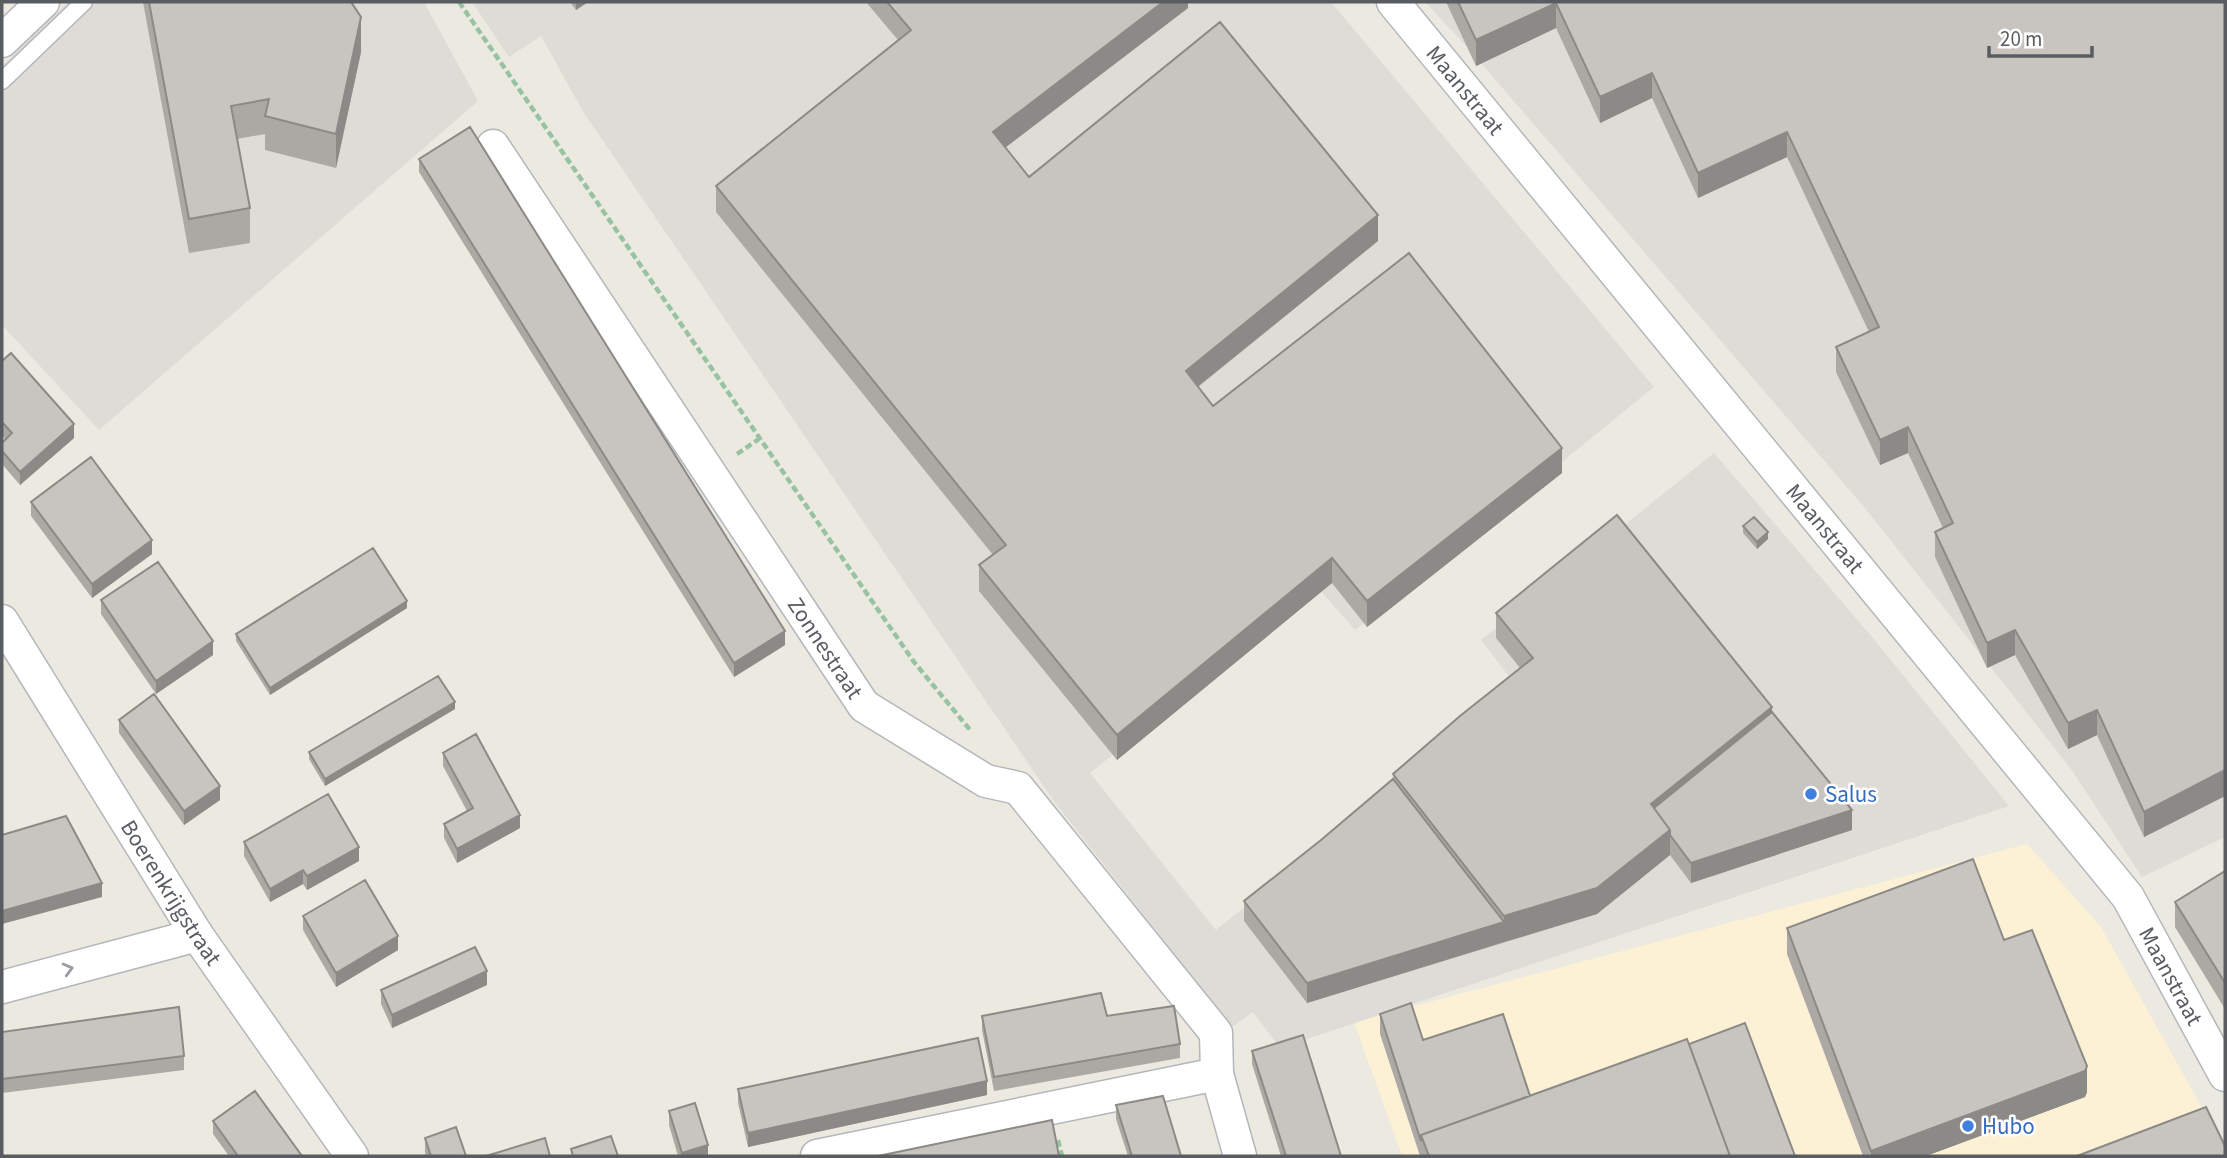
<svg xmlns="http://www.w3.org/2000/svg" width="2227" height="1158" font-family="'Source Sans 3',sans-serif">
<rect width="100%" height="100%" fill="#ece9e0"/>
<!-- commercial -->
<path fill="#fcf1d5" d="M2027,844l74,83 124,222v7h-823l-48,-134z"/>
<!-- industrial -->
<path fill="#dfdcd8" d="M68,2h356l54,99 -379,329 -97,-105v-259z
M472,2h859l323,385 -299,243 -36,-41 -229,184 126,157 302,-242 -37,-48 233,-187 159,185 136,168 -729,242 -27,-36 -21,15 -176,-223 -472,-691 -43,-77 -32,21z
M1425,2h800v835l-83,40 -71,-108 -206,-261 -397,-460z"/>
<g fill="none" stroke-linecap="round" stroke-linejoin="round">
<!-- service casing -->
<g stroke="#b3b7bb" stroke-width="19">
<path id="service" d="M2,81l82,-79"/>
</g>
<!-- minor casing -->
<g stroke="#b3b7bb" stroke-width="35">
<g id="minor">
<path id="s1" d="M1393,2l735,895 97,178"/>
<path d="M2,41l41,-39"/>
<path id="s2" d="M493,146l371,560 122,75 32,7 198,245 1,41 23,82"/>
<path id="s3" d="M2,621l195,314 155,221"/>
<path d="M2,987l195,-52"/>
<path d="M817,1156l400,-82"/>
</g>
</g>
<!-- path -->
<path stroke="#97c3a2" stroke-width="4.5" stroke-dasharray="7 3.5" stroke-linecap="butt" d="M459,2l455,660 57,69
M737,454l22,-15
M1058,1140l4,16"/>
<!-- service -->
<use href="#service" stroke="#fff" stroke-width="16"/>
<!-- minor -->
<use href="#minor" stroke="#fff" stroke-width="32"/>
</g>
<!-- wall -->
<path fill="#aca9a5" d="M143,2h208l10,50 -25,116 -71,-18v-16l-28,5 13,69v35l-61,10z
M570,2h18l-12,8z
M866,2h322v6l-183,139 24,30 349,64 -180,146 15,19 349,67 -195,154 -35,-44 -215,177 -138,-169v-26l14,-10 -277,-343v-26l182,-146z
M1446,2h779v794l-81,41 -47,-102 -29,14 -53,-94 -28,13 -52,-111v-25l8,-4 -35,-75 -28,12 -44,-93v-25l33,-15 -82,-175 -89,41 -46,-100 -52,25 -44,-95 -80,38z
M419,159l366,486 -51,32 -315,-505z
M2,361l72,77 -54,47 -18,-21v-21l3,-4 -3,-4z
M31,502l121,52 -60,44 -61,-82z
M1743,526l25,13 -11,10 -14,-16z
M101,600l112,55 -57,39 -55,-80z
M407,608l-137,87 -34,-54v-7z
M1496,613l276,99 80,118 -161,53 -21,-28 -73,59 -290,89 -63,-82v-20l77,-61 72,-61v-5l127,-106 -24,-30z
M455,709l-130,77 -16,-27v-7z
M119,720l101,80 -36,25 -65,-92z
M443,753l77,75 -63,35 -13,-25v-14l23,-13 -24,-45z
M244,842l115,19 -52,29 -4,-6 -33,18 -26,-46z
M2225,871v138l-50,-82v-25z
M303,916l95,34 -62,37 -33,-57z
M1787,928l217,12 83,152 -2,5 -159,59h-63l-76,-202z
M487,985l-95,43 -11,-24v-14z
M1380,1014l43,26 107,56 159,-52 106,112h-375l-40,-122z
M982,1016h125l73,28v14l-186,33 -12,-61z
M2,1032l182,24v14l-182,23z
M1252,1051l89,105h-60l-29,-92z
M738,1089l249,6 -239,52 -10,-44z
M1116,1105l65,51h-53l-12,-37z
M669,1111l39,45h-30l-9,-31z
M213,1121l89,35h-73l-16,-22z
M425,1138l41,18h-40l-1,-4z"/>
<!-- shaded-wall -->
<path fill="#8c8a86" d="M576,2h12l-12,8z
M1163,2h25v6l-195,149v-25z
M1556,3v25l-80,38v-26z
M361,17v35l-25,116v-34z
M1652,73v25l-52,25v-26z
M1787,132v25l-89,41v-25z
M1378,215v26l-192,155v-25z
M74,424v14l-54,47v-13z
M1908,427v26l-28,12v-25z
M1562,448v25l-195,154v-26z
M1768,532v7l-11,10v-7z
M152,540v14l-60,44v-14z
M1332,558v25l-215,177v-25z
M407,601v7l-137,87v-7z
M2015,630v25l-28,13v-25z
M785,631v14l-51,32v-14z
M213,641v14l-57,39v-13z
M455,702v7l-130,77v-7z
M1772,707v25l-112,90 -9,-18z
M2097,710v25l-29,14v-26z
M2225,770v26l-81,41v-25z
M220,786v14l-36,25v-14z
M1852,810v20l-161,53v-20z
M520,815v13l-63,35v-14z
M1670,830v25l-73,59 -93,28v-26z
M359,847v14l-52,29v-14z
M303,870v14l-33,18v-13z
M102,883v14l-100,27v-13z
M1504,922v20l-197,61v-20z
M398,936v14l-62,37v-14z
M487,971v14l-95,43v-13z
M2087,1066v26l-2,5 -159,59h-55v-5z
M987,1081v14l-239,52v-14z
M708,1145v11h-26v-3z"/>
<!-- building -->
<path fill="#c8c5c0" stroke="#8c8a86" stroke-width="2" d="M149,2h202l10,15 -25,117 -71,-18 4,-17 -38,7 19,102 -61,11z
M887,2h276l-170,130 36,45 191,-155 158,193 -192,156 27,35 196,-153 153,195 -195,153 -35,-43 -215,177 -138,-170 27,-20 -290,-359 195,-156z
M1458,2h767v768l-81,42 -47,-102 -29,13 -53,-93 -28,13 -52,-111 18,-9 -45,-96 -28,13 -44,-93 43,-20 -92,-195 -89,41 -46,-100 -52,24 -44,-94 -80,37z
M470,127l315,504 -51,32 -315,-504z
M11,353l63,71 -54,48 -18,-21v-8l10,-10 -10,-11v-61z
M91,457l61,83 -60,44 -61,-82z
M1617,515l155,192 -121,97 19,26 -73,58 -93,28 -111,-142 67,-58 73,-58 -37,-45z
M1754,517l14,15 -11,10 -14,-16z
M373,548l34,53 -137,87 -34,-54z
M158,562l55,79 -57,40 -55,-81z
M438,676l17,26 -130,77 -16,-27z
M154,694l66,92 -36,25 -65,-91z
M1772,712l80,98 -161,53 -21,-28v-5l-16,-22z
M476,734l44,81 -63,34 -13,-25 29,-16 -30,-55z
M1393,779l111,143 -197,61 -63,-82 77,-61z
M328,794l31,53 -52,29 -4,-6 -33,19 -26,-47z
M66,816l36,67 -100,28v-76z
M1973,859l31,81 28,-10 55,136 -2,5 -214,80 -84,-223z
M2225,871v112l-50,-81z
M365,880l33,56 -62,37 -33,-57z
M475,947l12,24 -95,44 -11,-25z
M1101,993l6,23 67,-10 6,38 -186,33 -12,-61z
M1411,1003l12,37 80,-26 27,82 -109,39v6l-41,-127z
M179,1007l5,49 -182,23v-47z
M1745,1023l50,133h-65l-41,-112z
M1303,1035l38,121h-55l-34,-105z
M978,1038l9,43 -239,52 -10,-44z
M1687,1039l43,117h-301l-8,-21z
M255,1091l47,65h-64l-25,-35z
M1163,1096l18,60h-49l-16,-51z
M695,1103l13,42 -26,8 -13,-42z
M2206,1107l19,39v10h-148z
M1052,1120l7,36h-181z
M456,1127l10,29h-35l-6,-18z
M611,1136l7,20h-45l-2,-7z
M545,1138l5,18h-64z"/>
<!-- one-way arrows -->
<defs><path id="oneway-chevron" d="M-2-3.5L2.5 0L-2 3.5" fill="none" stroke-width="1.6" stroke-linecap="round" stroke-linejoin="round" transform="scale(1.75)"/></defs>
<use stroke="#9b9ea0" href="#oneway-chevron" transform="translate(68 969) rotate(-15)"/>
<!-- markers -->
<g fill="#3f7fe0" stroke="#fff" stroke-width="2.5">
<circle cx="1811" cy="794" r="7"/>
<circle cx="1968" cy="1126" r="7"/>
</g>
<g text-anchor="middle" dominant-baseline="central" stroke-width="5" stroke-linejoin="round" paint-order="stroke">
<!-- street labels -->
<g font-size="23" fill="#595d61" stroke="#fff">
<text stroke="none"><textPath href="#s1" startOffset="114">Maanstraat</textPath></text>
<text stroke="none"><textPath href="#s1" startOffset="681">Maanstraat</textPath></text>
<text stroke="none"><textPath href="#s2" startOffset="602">Zonnestraat</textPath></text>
<text stroke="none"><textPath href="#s3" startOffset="320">Boerenkrijgstraat</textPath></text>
<text stroke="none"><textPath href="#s1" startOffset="1248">Maanstraat</textPath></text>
</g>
<!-- shop labels -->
<g font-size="23" fill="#366cbe" stroke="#fff" text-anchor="start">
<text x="1825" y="794">Salus</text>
<text x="1982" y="1126">Hubo</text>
</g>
</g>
<!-- border -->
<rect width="2227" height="1158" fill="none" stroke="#595d61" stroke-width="7"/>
<!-- scale -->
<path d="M1989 46v10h103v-10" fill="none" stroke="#595d61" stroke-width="3.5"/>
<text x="2000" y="46" font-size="21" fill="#595d61" stroke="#ffffff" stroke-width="5" paint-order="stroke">20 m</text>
</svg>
